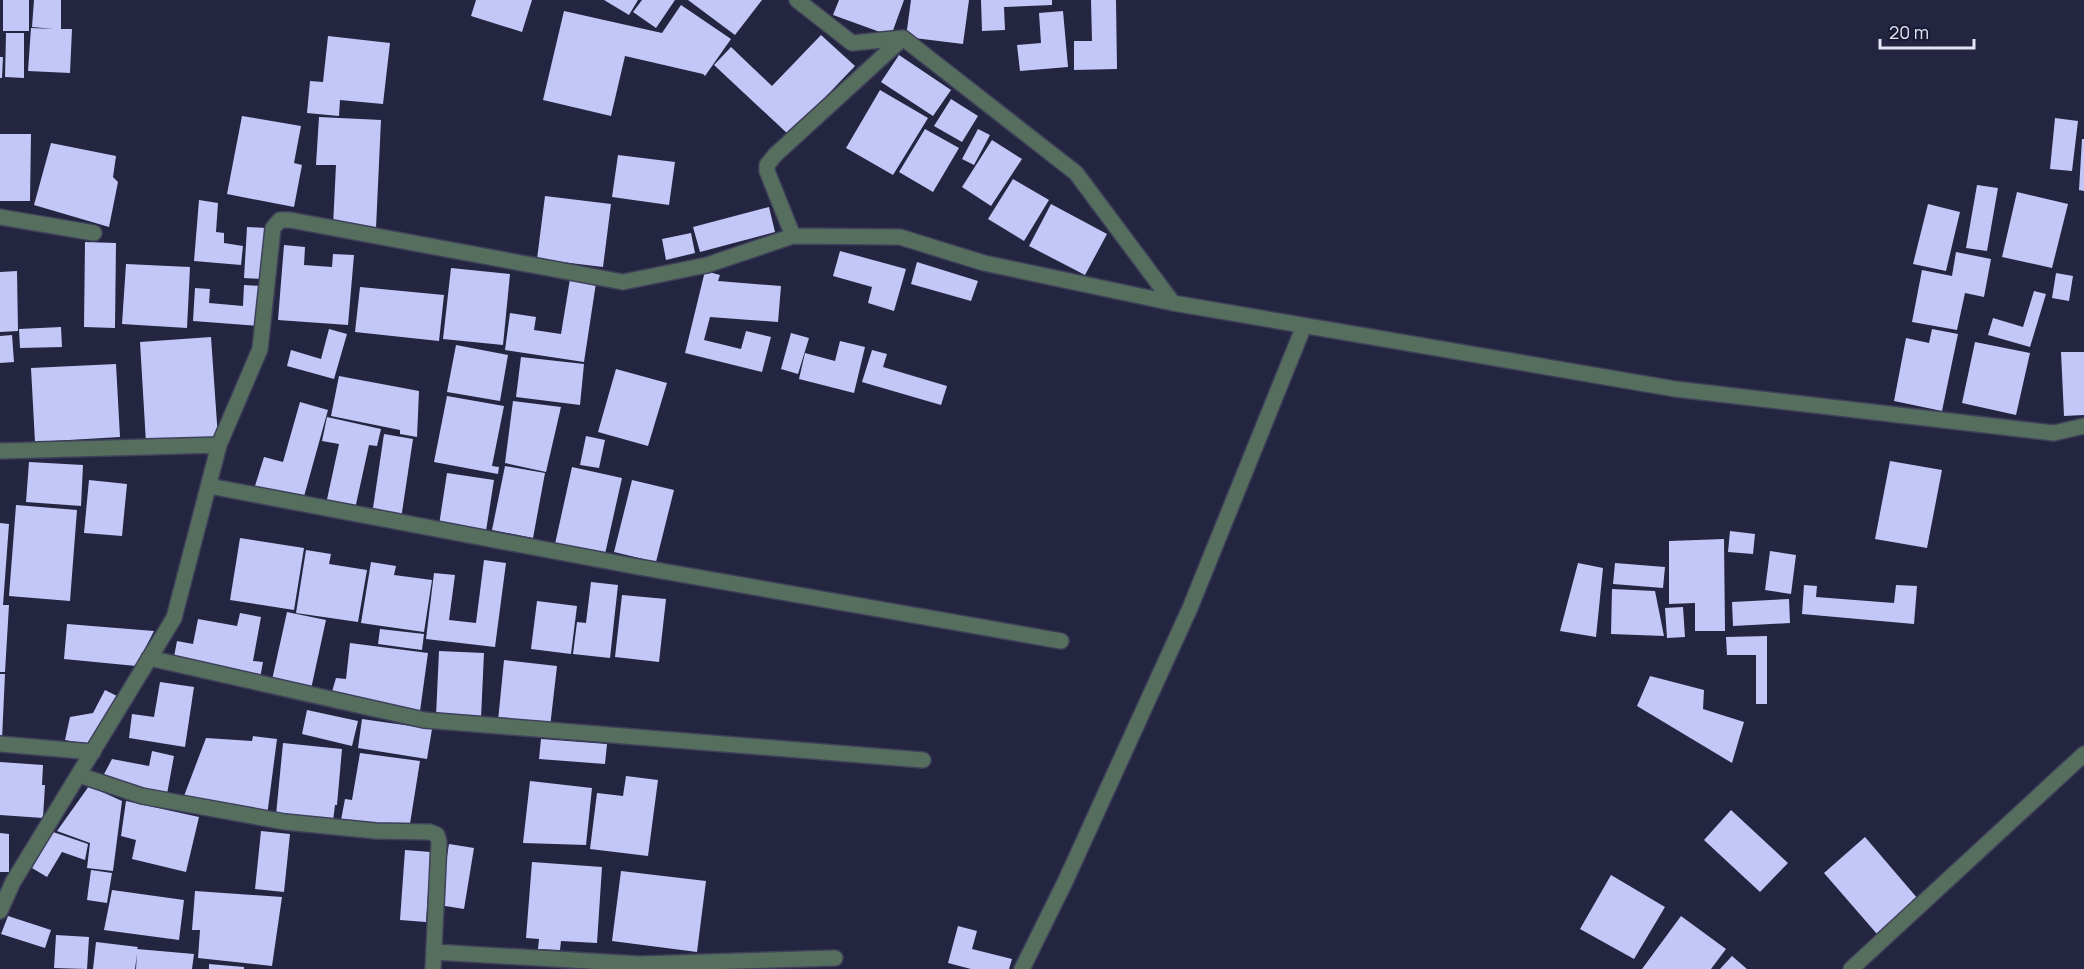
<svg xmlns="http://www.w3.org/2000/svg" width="2084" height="969" font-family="Manrope,sans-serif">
<rect width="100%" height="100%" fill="#242540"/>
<!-- building -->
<path fill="#c2c7f8" d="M3,0h26v31h-26z
M34,0h27v29h11l-2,44 -42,-2 3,-43 23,1 -22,-2z
M476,0h56l-10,32 -51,-16z
M604,0h34l-9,15z
M642,0h33l-19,28 -23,-16z
M688,0h74l-27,35z
M839,0h65l-13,36 -58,-21z
M911,0h58l-6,44 -57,-7z
M981,0h71v5l-48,2 1,23 -23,1z
M1091,0h25l1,69 -43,1v-29h18z
M681,5l50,34 -26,37 -2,-2 -78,-18 -14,60 -68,-16 21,-89 98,22z
M1063,11l5,56 -48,4 -3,-26 24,-2 -2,-30z
M6,33h18v45l-19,-1z
M821,35l34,31 -66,69 -75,-70 17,-18 41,39z
M328,36l62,7 -7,61 -43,-4 -1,16 -32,-3 3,-32 13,1z
M899,55l52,35 -18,26 -52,-34z
M0,57h3l-1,21h-2z
M880,90l48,28 -35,57 -47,-27z
M951,99l27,17 -16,26 -28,-16z
M242,116l59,10 -7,37 8,2 -8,42 -67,-13z
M319,117l62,3 -5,108 -43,-2 3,-61h-20z
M2055,118l23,3 -6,50 -22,-2z
M925,129l34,19 -26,44 -34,-20z
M978,129l12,6 -16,30 -12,-6z
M0,134h31l-1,67h-30z
M2082,139h2v52l-5,-1z
M992,140l30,19 -31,47 -29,-19z
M51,143l65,13 -3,21 5,5 -9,45 -75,-22z
M618,155l57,7 -6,43 -57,-8z
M1013,179l36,21 -25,41 -36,-22z
M1977,185l21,3 -11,63 -21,-3z
M2017,192l51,12 -16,64 -50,-11z
M545,196l66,8 -8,63 -66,-8z
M199,200l19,3 -2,29 8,1v10l19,3 -2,19 -47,-4z
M1051,204l56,30 -22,41 -56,-29z
M1928,204l32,8 -14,59 -33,-7z
M769,207l6,25 -75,20 -7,-25z
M247,227l19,1 -4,51 -18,-1z
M691,233l4,20 -29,7 -4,-21z
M85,242l31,1 -1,85 -31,-1z
M284,245l21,2 -1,18 28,2 1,-13 21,1 -6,70 -70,-5z
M840,251l66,18 -12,42 -26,-8 4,-16 -39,-11z
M1956,252l35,7 -7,38 -19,-4 -8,37 -45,-8 10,-52 30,6z
M917,262l61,19 -7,20 -60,-17z
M126,264l64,3 -3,61 -65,-4z
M451,268l59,6 -7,71 -60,-6z
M17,271l1,60 -18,1v-60z
M705,271l15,4 -2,6 63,5 -3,36 -68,-5 -6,23 37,9 5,-18 25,6 -9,35 -77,-19z
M2056,273l17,3 -4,25 -17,-3z
M570,279l26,4 -12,79 -79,-12 5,-37 26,4 -2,13 27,4z
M244,285l17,1 -3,40 -65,-5 2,-33 15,1 -1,14 34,3z
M360,287l84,8 -5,46 -84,-9z
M2034,291l12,3 -16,53 -42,-12 5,-17 30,9z
M61,327l1,20 -42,1 -1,-19z
M329,329l18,5 -13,45 -47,-13 4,-16 30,9z
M1932,329l26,5 -16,77 -48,-10 12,-63 23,5z
M791,333l18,5 -11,36 -17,-5z
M12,335l2,27 -14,1v-27z
M211,337l7,101 -72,5 -6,-101z
M840,341l25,6 -11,46 -55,-14 6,-26 30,8z
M1975,342l55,11 -14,62 -54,-12z
M456,345l52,10 -8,46 -53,-9z
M872,350l15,4 -4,13 64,19 -6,19 -79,-23z
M2061,352h23v63l-20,1z
M521,357l63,7 -4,41 -64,-8z
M116,364l4,73 -85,5 -4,-74z
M616,369l51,14 -19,63 -50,-14z
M339,376l80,15 -2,46 -17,-3v-4l-69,-14z
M447,396l57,10 -12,60 7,1 -1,7 -64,-12z
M513,401l48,6 -15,65 -41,-9z
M300,402l28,8 -25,90 -48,-14 9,-29 19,5z
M327,417l54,12 -4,17 -8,-1 -14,64 -29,-5 13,-60 -17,-3z
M384,434l29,5 -12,80 -29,-4z
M586,436l19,4 -6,28 -19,-3z
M1890,461l52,9 -15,78 -52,-9z
M29,462l54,3 -2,41 -55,-4z
M505,466l40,7 -12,65 -41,-8z
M572,467l50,11 -17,76 -50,-10z
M447,473l47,7 -8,51 -47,-6z
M89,480l38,4 -5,52 -38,-3z
M632,480l42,10 -18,72 -42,-10z
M16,505l61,5 -7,91 -61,-5z
M0,523l9,1 -6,81h6l-4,67h-5z
M1730,531l25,3 -2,20 -25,-2z
M240,538l64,10 -10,62 -64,-10z
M1724,539l1,92h-30v-28l-26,1v-63z
M306,550l25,4 -2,10 38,6 -9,52 -62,-9z
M1770,551l26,4 -5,39 -26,-4z
M484,560l22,3 -11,84 -69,-8 8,-66 21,2 -6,45 27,3z
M371,562l25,4 -2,9 38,5 -8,52 -63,-9z
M1578,563l25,5 -7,69 -36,-6z
M1615,563l50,4 -2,21 -50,-4z
M591,582l27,3 -8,73 -37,-4 4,-32 9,1z
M1804,585l13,1 -1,11 78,6 2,-18 21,1 -3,38 -112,-10z
M1612,589l43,2 9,45 -53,-2z
M622,595l44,4 -7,63 -44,-5z
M1789,599l1,24 -57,3 -1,-24z
M537,601l40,5 -6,48 -40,-5z
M1683,607l2,30 -18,1 -2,-30z
M287,612l39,8 -15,69 -39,-9z
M240,613l21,4 -8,44 10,1 -3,16 -87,-16 4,-21 16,3 5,-25 39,7z
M67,624l87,7 -18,35 -72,-7z
M380,629l44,5 -2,16 -44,-6z
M1767,636v68h-11v-49h-29l-1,-18z
M350,643l78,10 -8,58 -34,-2 -55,-14 5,-17 10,1z
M439,651l45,2 -3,65 -45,-2z
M504,660l53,6 -7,61 -52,-6z
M0,674h5l-3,65h-2z
M1650,676l54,14 -1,19 41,13 -12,41 -95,-57z
M160,682l34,5 -9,60 -56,-9 3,-24 22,3z
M105,690l14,7 -28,48 -26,-5 5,-23 23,-4z
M307,710l51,11 -6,25 -50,-12z
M362,719l70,10 -5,30 -69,-11z
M253,736l24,3 -10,77 -83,-20 22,-58 46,3z
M541,739l66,5 -2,20 -66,-5z
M283,743l59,6 -5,56h-2l-2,16 -57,-6z
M152,751l22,5 -7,38 -65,-16 10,-19 37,7z
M360,753l60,8 -11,69 -68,-10 4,-21 7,1z
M0,762l43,3 -1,20h3l-2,33 -43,-3z
M626,776l32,4 -10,76 -58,-7 7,-56 26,3z
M530,781l62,7 -6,57 -63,-2z
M89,786l33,15 -9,70 -26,-3 3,-25 -33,-12z
M126,801l73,16 -13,55 -54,-13 4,-19 -15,-4z
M1731,810l57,53 -28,29 -56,-52z
M261,831l29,3 -6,58 -29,-3z
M53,832l35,12 -3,16 -23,-8 -15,25 -15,-9z
M0,833l9,1v38h-9z
M1865,837l53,62 -41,35 -53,-61z
M449,844l25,4 -10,61 -25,-4z
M405,850l26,2 -5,70 -26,-2z
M532,862l70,5 -5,76 -36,-2 -1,9 -22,-1 1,-10 -13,-1z
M91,870l21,3 -5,30 -20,-3z
M621,871l85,10 -9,71 -85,-11z
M1611,875l54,32 -31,52 -54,-30z
M112,890l72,10 -5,40 -75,-10z
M195,891l87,6 -10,69 -74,-8 2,-28h-8z
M8,916l43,14 -6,18 -44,-14z
M1681,916l45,33 -15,20h-69z
M958,926l19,5 -5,18 40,10 -3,10h-38l-23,-6z
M56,935l33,2 -2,32 -33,-1z
M96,942l42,5 -1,2 57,5 -2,15h-56l1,-15 -2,15h-42z
M1732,956l15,13h-27z
M209,964l35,3v2h-35z"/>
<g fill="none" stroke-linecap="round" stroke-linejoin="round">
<!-- minor casing -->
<g stroke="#3f405a" stroke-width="18">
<path id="minor" d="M797,0l55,43 51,-5 173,135 97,130 502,86 379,44 30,-7
M0,217l94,16
M793,236l-26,-65v-6l8,-10 128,-117
M0,451l219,-6
M209,486l424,80 428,75
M149,658l275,62 499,40
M0,744l93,8
M79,775l63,21 143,26 91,9 54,1 7,3 2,7 -6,127
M0,911l13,-29 161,-264 45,-173 41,-96 13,-121 7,-8h10l333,62 84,-17 86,-29 107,1 84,26 189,40
M434,952l206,12 195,-6
M1022,969l43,-87 125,-274 114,-282
M1851,969l233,-215"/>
</g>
<!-- minor -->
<use href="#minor" stroke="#566e5e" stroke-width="15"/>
</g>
<!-- scale -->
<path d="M1880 39v9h94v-9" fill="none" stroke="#e3e5f7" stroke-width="3"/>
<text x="1889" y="39" font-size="18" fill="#e3e5f7" stroke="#1b1c35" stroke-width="4.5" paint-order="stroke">20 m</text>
</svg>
